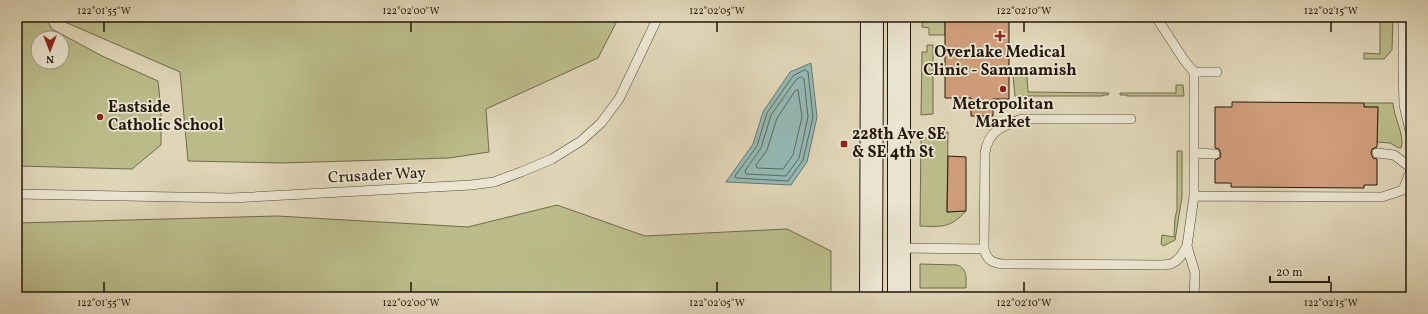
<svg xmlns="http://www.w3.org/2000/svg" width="1428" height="314" font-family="Vollkorn,serif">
<rect width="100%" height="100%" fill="#dfd5b7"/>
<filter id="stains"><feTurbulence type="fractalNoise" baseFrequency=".005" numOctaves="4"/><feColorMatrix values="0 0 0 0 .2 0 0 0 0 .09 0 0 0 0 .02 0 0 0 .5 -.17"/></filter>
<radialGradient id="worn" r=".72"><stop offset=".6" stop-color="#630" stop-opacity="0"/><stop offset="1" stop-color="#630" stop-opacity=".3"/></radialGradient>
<!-- green -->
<path fill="#babb89" stroke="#706a4a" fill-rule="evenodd" d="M17,17h28l7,12 50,27 56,25 3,30v34l-29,24 -115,-3zM38,38h24v24h-24z
M57,17h562l-21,41 -112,51 3,43 -40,6 -167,5 -94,-2 -8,-89 -122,-53z
M922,17h23v18h-16v-7l-7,-1z
M1380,17h13l-1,33 -8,9h-20v-6l16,1z
M927,45h6v69l-12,1 1,-63h5z
M1013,76h14l1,16 81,1 -1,2h-5v1h-88z
M1176,85h7l1,11h-57v-1h-7v-2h56z
M1364,103h29c0,12 13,36 8,45h-2l-9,-5 -13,-1 1,-35h-14z
M933,132h15l-1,80 19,-1c-15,17 -25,16 -46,15l1,-89 11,2z
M1177,151h5v46l-7,43 -12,6 -2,-2 1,-9 12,2 1,-19 2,-8z
M557,205l88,31 142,-7 44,22v46h-814v-74l260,-7 191,11z
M920,264l37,1c11,4 9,13 9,23h-46z"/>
<!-- water -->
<path fill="#94b8b3" stroke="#687870" d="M811,63l6,54 -10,45 -16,23 -65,-3 27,-38 10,-32 27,-40z"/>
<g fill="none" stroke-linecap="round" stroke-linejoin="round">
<!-- shore -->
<path stroke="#5c6860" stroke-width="1" d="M805,70l3,2 5,45 -10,43 -15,21 -52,-3 -1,-2 22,-30 10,-33 26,-37z
M801,77l3,2 4,38 -9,41 -13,18 -40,-2 -1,-3 16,-23 10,-33 25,-35z
M798,90l4,27 -9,38 -10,14 -26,-1 -1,-3 11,-15 10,-32 18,-27z"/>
</g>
<!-- building -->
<path fill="#cf9c79" stroke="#25180c" d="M945,17h64v82h-16v17h-22v-18h-26z
M1232,102l132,1v4h14l-1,40 -5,2 -1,4 2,5 4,1v26h-13v3l-133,-1v-4h-16v-23l5,-2 1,-4 -2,-5 -4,-1v-41h17z
M948,156l18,1v54l-19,1z"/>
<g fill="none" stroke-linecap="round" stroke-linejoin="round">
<!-- lane casing -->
<g stroke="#544737" stroke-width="10">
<path id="lane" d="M1403,17v52l1,36 7,30
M1194,72h23
M1131,119h-109c-20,7 -34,12 -37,34l-1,96c3,11 8,14 19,15l160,1 8,-1 5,-3 5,-5 6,-10 7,-50v-124l-10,-12 -28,-43
M1194,153l21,1
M1377,153l17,2 17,13
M17,194l214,4 240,-13 23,-3 27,-10 31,-13 29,-18 20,-18 18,-24 39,-82
M1194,196l188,1 21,-7 8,-20
M1187,246l8,27 -1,24
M899,248l85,1"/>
</g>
<!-- secondary casing -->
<g stroke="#25180c" stroke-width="24">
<path id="secondary" d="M899,17v280
M871,297l1,-280"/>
</g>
<!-- lane -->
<use href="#lane" stroke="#eae4d0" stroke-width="9"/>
<!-- secondary -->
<use href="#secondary" stroke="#eae4d0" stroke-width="22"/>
</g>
<!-- ticks -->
<path fill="none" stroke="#25180c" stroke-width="1.5" d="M104,22v10M411,22v10M717,22v10M1024,22v10M1331,22v10M104,282v10M411,282v10M717,282v10M1024,282v10M1331,282v10"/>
<!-- markers -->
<g fill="#8f2418" stroke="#eae4d0" stroke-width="1.5">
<path d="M998 30h4v4h4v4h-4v4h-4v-4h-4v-4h4z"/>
<circle cx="1003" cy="89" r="4"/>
<circle cx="100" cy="117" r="4"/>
<rect x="840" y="140" width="8" height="8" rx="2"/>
</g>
<g text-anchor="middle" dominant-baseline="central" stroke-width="3.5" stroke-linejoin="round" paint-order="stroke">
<!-- poi labels -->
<g font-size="16" font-weight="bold" fill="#25180c" stroke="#eae4d0">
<text x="1000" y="53">Overlake Medical<tspan x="1000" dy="18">Clinic - Sammamish</tspan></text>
<text x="1003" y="105">Metropolitan<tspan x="1003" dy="18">Market</tspan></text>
<text x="108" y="108" text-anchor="start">Eastside<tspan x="108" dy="18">Catholic School</tspan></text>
<text x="852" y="135" text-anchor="start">228th Ave SE<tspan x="852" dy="18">&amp; SE 4th St</tspan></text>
</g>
<!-- street labels -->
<g font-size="16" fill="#25180c" stroke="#eae4d0">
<text transform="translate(377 176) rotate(-3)">Crusader Way</text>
</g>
</g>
<!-- margin -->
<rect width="1428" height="314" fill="none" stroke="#dfd5b7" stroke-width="44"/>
<!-- north arrow -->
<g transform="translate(50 50) rotate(180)"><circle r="19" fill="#eae4d0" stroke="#9b9282"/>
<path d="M0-3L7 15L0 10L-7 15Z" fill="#8f2418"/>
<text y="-6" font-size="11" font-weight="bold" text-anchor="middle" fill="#25180c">N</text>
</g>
<!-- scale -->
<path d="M1270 276v6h59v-6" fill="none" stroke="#25180c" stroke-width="2"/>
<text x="1276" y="276" font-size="12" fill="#25180c" stroke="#eae4d0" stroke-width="3" paint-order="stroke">20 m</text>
<rect x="22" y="22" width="1384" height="270" fill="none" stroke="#25180c" stroke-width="1.5"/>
<g font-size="10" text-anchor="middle" fill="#25180c">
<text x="104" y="14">122°01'55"W</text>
<text x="411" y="14">122°02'00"W</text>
<text x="717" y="14">122°02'05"W</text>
<text x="1024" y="14">122°02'10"W</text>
<text x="1331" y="14">122°02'15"W</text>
<text x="104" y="306">122°01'55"W</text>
<text x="411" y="306">122°02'00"W</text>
<text x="717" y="306">122°02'05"W</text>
<text x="1024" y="306">122°02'10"W</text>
<text x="1331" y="306">122°02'15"W</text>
</g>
<rect width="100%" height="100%" filter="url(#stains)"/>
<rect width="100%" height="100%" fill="url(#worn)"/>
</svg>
